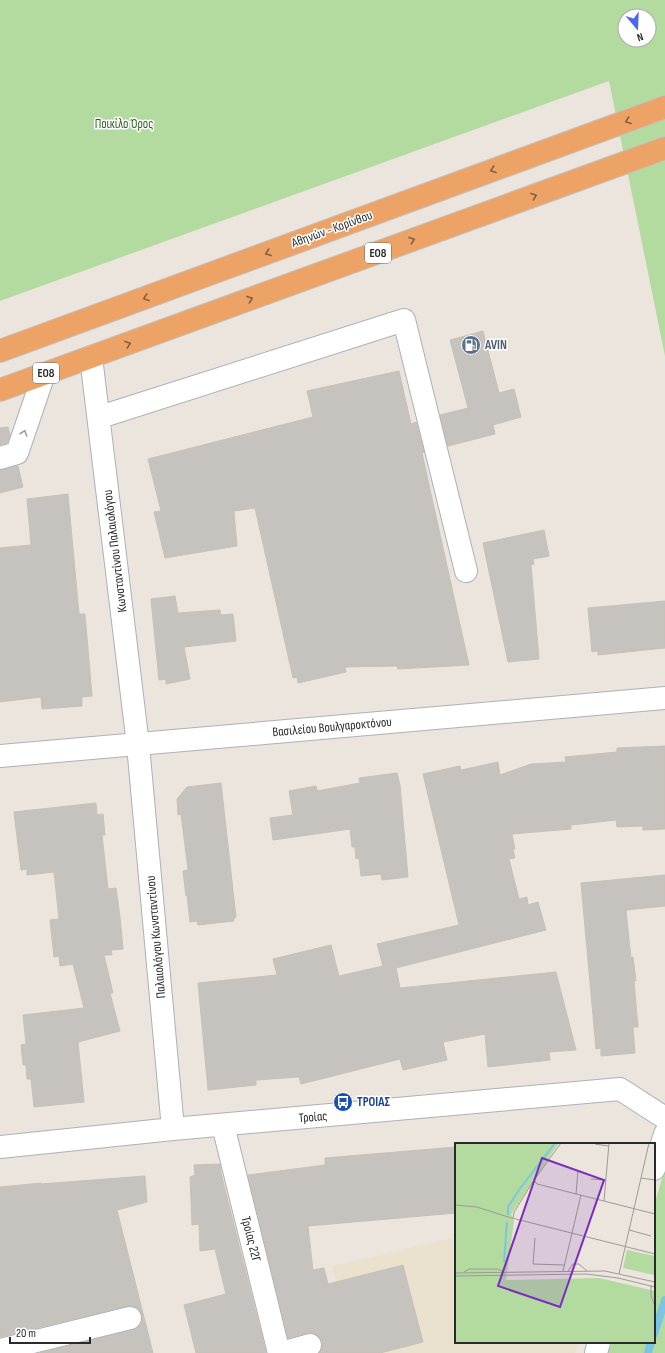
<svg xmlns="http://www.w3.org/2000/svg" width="665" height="1353" font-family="'Sofia Sans Condensed',sans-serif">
<rect width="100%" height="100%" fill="#ebe5de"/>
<!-- education -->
<path fill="#eae2cf" d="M456,1237v105h122l-3,11h-222l-21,-87z"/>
<!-- green -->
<path fill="#b3dba0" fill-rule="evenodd" d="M0,0h665v356l-56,-275 -609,220zM625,16h24v24h-24z
M665,1169v184h-57l4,-11h42v-137z"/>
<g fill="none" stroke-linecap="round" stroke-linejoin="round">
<!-- stream -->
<path stroke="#7cc5e2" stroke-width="8" d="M654,1334l11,-34
M648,1353l3,-11"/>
</g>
<!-- building -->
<path fill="#c6c2bd" stroke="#c6c1b8" d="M483,331l16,62 15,-4 7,28 -28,8 2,9 -47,12 -8,-31 28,-7 -18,-68z
M399,371l12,53 5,-2 8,30 -2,1 47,212 -71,4 -1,-3 -52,1 1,5 -48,11 -1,-6 -4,1 -38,-170 -21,3 3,35 -72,12 -11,-46 7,-1 -13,-52 165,-42 -6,-26z
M8,427l2,8 -3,8 -7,2v-17z
M18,466l5,21 -23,6v-23z
M68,494l11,120h6l7,82 -10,1v9l-40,3 -1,-12 -41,5v-154l31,-3 -4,-46z
M544,530l5,26 -16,3 1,5 -3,1 8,94 -31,3 -25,-119z
M175,596l3,17 42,-3 1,5 12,-1 3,27 -52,6 6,32 -24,5v-5l-7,1 -8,-81z
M665,601v47l-67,7v-4l-6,1 -4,-44z
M665,746v83l-22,1v-4l-26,1 -1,-7 -45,5v4l-59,5 3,15h-2l2,9 -6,1 10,40 8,-2 1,8 10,-3 8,28 -150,38 4,20 156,-16 20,78 -27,2 1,8 -62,7 -3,-33 -42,8 4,18 -44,10 -3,-11 -99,25 -2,-7 -43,3v5l-48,5 -10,-107 79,-8 -4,-16 58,-14 8,31 44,-10 -6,-22 82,-19 -36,-151 37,-8 1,4 37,-8 2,13 31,-11 35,-2 -1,-5 52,-5v-4z
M397,773l3,12 8,92 -26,3 -1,-6 -20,2 -2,-18 -3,1 -1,-12h-3l-2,-18 -77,11 -3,-22 23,-3 -4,-24 27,-5 1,5 43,-8 -1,-5z
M221,783l15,134 -2,1v3l-36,4 -1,-4 -7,1 -3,-27 -1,1 -3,-25 5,-1 -7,-56 -3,1 -1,-16 10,-12z
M96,803l1,12 6,-1 2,21h-3l6,54 8,-1 4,29 3,32 -12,1 1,5h-8l9,38h-3l10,38 -42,11 6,60 -50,5 -3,-28h-4l-1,-14h-3l-2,-20 5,-1 -3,-29 61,-7 -11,-44 -13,2 -1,-10 -5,1 -4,-37 9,-1 -5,-47 -27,3v-6l-6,1 -7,-58z
M665,875v31l-39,4 5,48 2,-1 3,24h-2l4,46h-5l2,26 -34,3v-8l-5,1 -15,-166z
M456,1147v66l-148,13 5,44 11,-2 4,16 75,-19 20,77 -43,11h-61l3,-5v-7l-4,-5 -4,-3h-7l-19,5 -40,-163 77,-10v-7z
M220,1164l1,9 45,180h-70l-12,-48 42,-11 -11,-45 -15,2 -1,-27 -7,1 -2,-48 5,-2 -1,-10z
M145,1176l2,26 -30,8 36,143h-113l93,-23 5,-3 4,-5v-7l-3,-5 -6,-4h-6l-127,31v-150l41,-4v1z"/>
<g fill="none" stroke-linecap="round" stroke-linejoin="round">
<!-- minor casing -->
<g stroke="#aeb0b9" stroke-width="24">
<path id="minor" d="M91,357l47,388 35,384
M100,417l304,-97 62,251
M0,458l17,-5 27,-79
M0,756l665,-58
M223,1125l56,228
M0,1147l173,-18 447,-40 45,29
M654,1169l11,-35
M0,1350l130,-32
M281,1353l29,-8
M596,1353l3,-11"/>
</g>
<!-- highway casing -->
<g stroke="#c3c3c3" stroke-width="24">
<path id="highway" d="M0,351l665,-244
M0,390l665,-242"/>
</g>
<!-- minor -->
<use href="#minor" stroke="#fff" stroke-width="22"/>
<!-- highway -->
<use href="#highway" stroke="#eda366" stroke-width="22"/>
</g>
<!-- one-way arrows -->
<defs><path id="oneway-chevron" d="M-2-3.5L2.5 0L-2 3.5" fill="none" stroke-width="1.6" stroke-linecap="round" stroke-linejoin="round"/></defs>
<g stroke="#826045">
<use href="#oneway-chevron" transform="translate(628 121) rotate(160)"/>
<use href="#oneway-chevron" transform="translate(493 170) rotate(160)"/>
<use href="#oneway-chevron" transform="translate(534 196) rotate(-20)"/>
<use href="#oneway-chevron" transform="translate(412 240) rotate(-20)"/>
<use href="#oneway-chevron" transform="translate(268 253) rotate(160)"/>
<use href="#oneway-chevron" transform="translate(146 298) rotate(160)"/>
<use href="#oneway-chevron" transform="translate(250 299) rotate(-20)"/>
<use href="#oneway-chevron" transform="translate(128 344) rotate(-20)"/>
</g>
<use stroke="#9f9f9f" href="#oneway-chevron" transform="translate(24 433) rotate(-71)"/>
<!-- icons -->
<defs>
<g id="fuel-disc" transform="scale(1)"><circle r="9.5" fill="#5c6f8a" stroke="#fff"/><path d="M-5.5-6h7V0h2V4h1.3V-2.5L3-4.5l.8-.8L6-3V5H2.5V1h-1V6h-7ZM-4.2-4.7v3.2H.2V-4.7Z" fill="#fff"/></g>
<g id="bus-disc" transform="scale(1)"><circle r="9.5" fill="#1a4fb4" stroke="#fff"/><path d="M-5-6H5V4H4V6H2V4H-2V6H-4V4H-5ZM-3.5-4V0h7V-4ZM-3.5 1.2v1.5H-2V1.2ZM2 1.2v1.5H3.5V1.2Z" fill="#fff"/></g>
</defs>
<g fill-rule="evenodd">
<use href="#fuel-disc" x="471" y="345"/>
<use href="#bus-disc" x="343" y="1102"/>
</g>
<g text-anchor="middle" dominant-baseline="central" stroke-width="3" stroke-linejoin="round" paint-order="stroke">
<!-- shield labels -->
<g fill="#fff" stroke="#6a6a6a" stroke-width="1">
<rect x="365" y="243" width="26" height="20" rx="3"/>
<rect x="33" y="363" width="26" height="20" rx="3"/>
</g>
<g font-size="12" font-weight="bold" fill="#2a2a2a">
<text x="378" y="253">ΕΟ8</text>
<text x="46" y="373">ΕΟ8</text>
</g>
<!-- park labels -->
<g font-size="13" fill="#2d6022" stroke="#fff">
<text x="124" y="124">Ποικίλο Όρος</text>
</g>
<!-- street labels -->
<g font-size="13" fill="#2a2a2a" stroke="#fff">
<text transform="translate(332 229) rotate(-20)">Αθηνών - Κορίνθου</text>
<text transform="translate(115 551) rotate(-97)">Κωνσταντίνου Παλαιολόγου</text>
<text transform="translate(332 727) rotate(-5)">Βασιλείου Βουλγαροκτόνου</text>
<text transform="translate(156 937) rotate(-95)">Παλαιολόγου Κωνσταντίνου</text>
<text transform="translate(313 1117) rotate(-5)">Τροίας</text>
<text transform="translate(251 1239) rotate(76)">Τροίας 22Γ</text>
</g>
<!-- service labels -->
<g font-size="13" font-weight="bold" fill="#4e5e75" stroke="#fff" text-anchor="start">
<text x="485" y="345">AVIN</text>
</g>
<!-- transit labels -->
<g font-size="13" font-weight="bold" fill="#164399" stroke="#fff" text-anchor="start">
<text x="357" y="1102">ΤΡΟΙΑΣ</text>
</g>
</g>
<!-- overview -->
<g transform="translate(455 1143)">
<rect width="200" height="200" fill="#ebe5de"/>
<path d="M0,0h104l-48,71 3,7 -8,59 93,-2 56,13v52h-200zM172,107l28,6v23l-1,-4 -31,-7z" fill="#b3dba0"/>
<path fill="none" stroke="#7cc5e2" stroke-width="2" d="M53,72v-8l11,-17 36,-47M49,119l3,-40"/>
<path fill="none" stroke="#9e9a96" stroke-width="1" d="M140,1l14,2M186,35l14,2M136,36l15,1M79,37l3,4 118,30M121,51l2,-24M149,58l5,-58M0,62l22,2 31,10 147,37M58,75l1,-6 20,-32 27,-37M174,87l22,6M80,95l-2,26 31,1M108,128l18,-76M113,128l5,-7h6l8,7M9,129l5,-3h29l6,3M0,130l150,-2 50,11M164,131l30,-131M0,133l131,-2 32,4 37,9M196,142v11l4,10"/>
<path fill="#7b2cbf" fill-opacity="0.15" stroke="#7b2cbf" stroke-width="2" d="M87,15l62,22 -44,127 -62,-21z"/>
<rect width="200" height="200" fill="none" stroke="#2a2a2a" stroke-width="2"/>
</g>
<!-- north arrow -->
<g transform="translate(637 28) rotate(161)"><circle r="19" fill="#ffffff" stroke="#aaaaaa"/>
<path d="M0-3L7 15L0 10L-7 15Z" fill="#4f68e7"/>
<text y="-6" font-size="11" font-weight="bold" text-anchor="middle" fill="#2a2a2a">N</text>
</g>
<!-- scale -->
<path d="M10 1337v6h80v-6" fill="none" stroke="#2a2a2a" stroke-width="2"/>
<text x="16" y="1337" font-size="12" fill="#2a2a2a" stroke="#ffffff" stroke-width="3" paint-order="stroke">20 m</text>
</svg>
